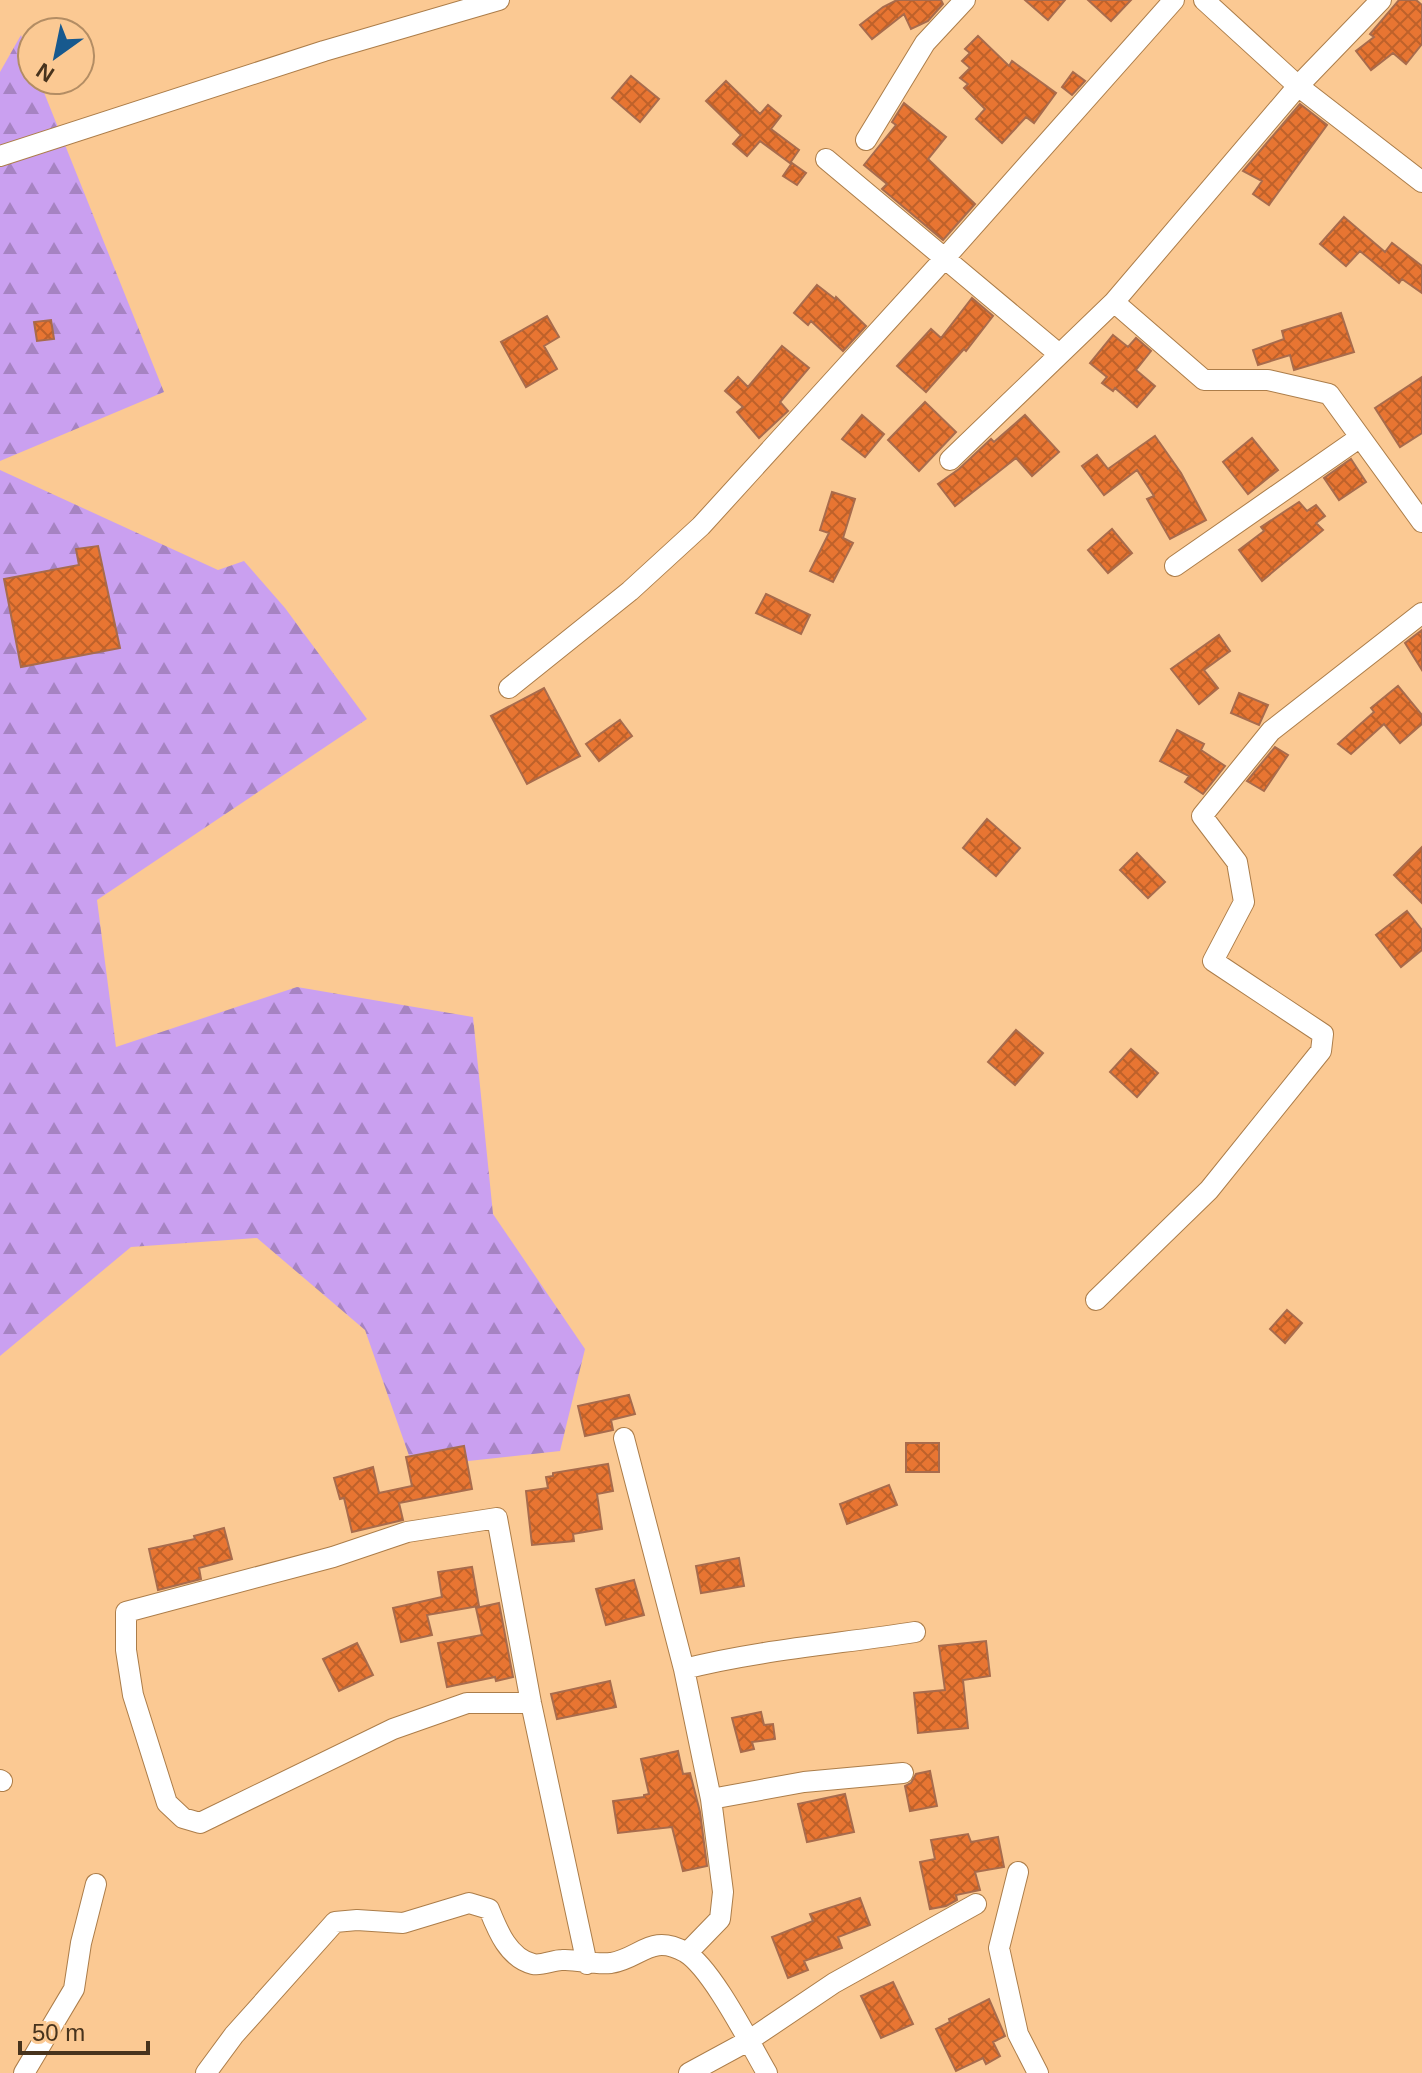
<svg xmlns="http://www.w3.org/2000/svg" width="1422" height="2073" font-family="Helvetica,sans-serif">
<defs>
<pattern id="forest-firs" width="22" height="20" patternUnits="userSpaceOnUse" patternTransform="scale(2)"><rect width="22" height="20" fill="#caa0f0"/><path d="M5 1l3.5 6h-7zM16 11l3.5 6h-7z" fill="#a683c2"/></pattern>
<pattern id="building-cross-hatch" width="8" height="8" patternUnits="userSpaceOnUse" patternTransform="scale(2)"><rect width="8" height="8" fill="#e87532"/><path d="M0 0l8 8M0 8l8-8" fill="none" stroke="#be612a"/></pattern>
</defs>
<rect width="100%" height="100%" fill="#fbc993"/>
<!-- forest -->
<path fill="url(#forest-firs)" d="M21,35l11,27v18h7l125,312 -164,69v-389z
M0,470l218,100 26,-9 41,47 82,111 -270,181 19,147 181,-60 176,30 20,197 92,135 -25,102 -147,16 -48,-137 -108,-92 -126,9 -131,109z"/>
<!-- building -->
<path fill="url(#building-cross-hatch)" stroke="#a86b4c" stroke-width="2" d="M897,0h44l2,4 -15,17 -17,8 -7,-15 -32,25 -12,-14 23,-18z
M1025,0h40l-17,20z
M1088,0h43l-20,21z
M1399,0h17l6,5v39l-16,20 -13,-11 -22,17 -15,-19 18,-14 -4,-3z
M978,36l31,30 3,-5 44,32 -22,30 -8,-6 -24,26 -26,-24 9,-10 -21,-21 4,-4 -8,-6 10,-10 -8,-7 8,-8 -5,-4z
M1073,72l12,9 -13,14 -10,-8z
M631,76l28,23 -19,23 -28,-24z
M726,81l34,33 8,-9 13,11 -10,13 28,21 -9,13 -30,-22 -13,15 -14,-12 8,-9 -35,-34z
M904,103l42,34 -18,22 47,45 -32,36 -61,-51 5,-5 -23,-19 32,-40 -4,-3z
M1300,104l27,21 -58,80 -16,-11 9,-13 -19,-10z
M792,163l14,10 -9,12 -14,-9z
M1344,217l41,35 7,-9 30,23v27l-20,-14 -3,4 -39,-32 -14,15 -26,-22z
M817,285l18,14 1,-2 30,29 -23,25 -32,-30 -3,4 -14,-12z
M972,298l21,18 -27,35 -2,-2 -38,43 -29,-26 34,-37 10,9z
M1341,313l13,39 -60,18 -4,-15 -32,10 -5,-15 31,-11 -2,-8z
M547,316l12,21 -15,9 13,23 -31,18 -25,-45z
M51,320l3,19 -17,2 -3,-19z
M1113,335l15,12 8,-9 15,13 -15,19 19,16 -18,21 -22,-19 -2,3 -11,-8 5,-6 -17,-14z
M782,346l27,22 -29,34 8,9 -29,27 -22,-26 6,-5 -18,-16 13,-14 10,10z
M1422,377v56l-22,14 -25,-39z
M925,402l31,30 -37,39 -31,-31z
M862,415l22,19 -19,23 -23,-18z
M1025,415l34,37 -27,24 -16,-18 -61,48 -17,-22 21,-15 32,-30 3,3z
M1155,436l26,37 25,47 -36,19 -23,-40 7,-3 -17,-26 -33,25 -22,-29 15,-11 11,14z
M1252,438l26,32 -30,24 -25,-32z
M1351,459l15,23 -27,18 -15,-22z
M832,492l23,7 -12,39 10,5 -20,39 -23,-11 19,-38 -9,-3z
M1299,502l8,9 9,-6 9,11 -9,7 7,7 -61,51 -23,-31 25,-19 -3,-4z
M1112,529l20,24 -24,20 -20,-23z
M98,546l22,102 -99,19 -17,-88 75,-14 -3,-16z
M766,594l44,21 -9,19 -45,-21z
M1422,630v40l-17,-27z
M1219,635l11,16 -26,19 14,18 -19,16 -28,-35z
M1398,686l24,29v9l-22,19 -16,-19 -33,30 -13,-10 36,-32 -3,-4z
M544,688l36,68 -53,28 -36,-68z
M1239,693l29,12 -9,20 -28,-12z
M620,720l12,16 -33,25 -13,-17z
M1177,730l27,14 -3,6 24,16 -22,28 -18,-12 4,-6 -29,-15z
M1275,747l13,8 -24,36 -17,-10z
M987,819l33,29 -24,28 -33,-28z
M1422,847v56l-28,-28z
M1137,853l28,29 -17,16 -28,-28z
M1407,911l15,19v20l-21,17 -25,-32z
M1016,1030l27,23 -28,32 -27,-23z
M1131,1049l27,24 -21,24 -27,-25z
M1287,1310l15,13 -17,20 -15,-14z
M629,1395l6,19 -24,6 2,10 -28,6 -7,-30z
M906,1443h33v29h-33z
M464,1446l8,43 -73,14 4,17 -51,12 -8,-34 -4,1 -6,-21 39,-11 6,26 33,-7 -6,-29z
M608,1464l5,27 -16,3 5,35 -29,5 1,7 -42,4 -6,-54 22,-3 -2,-11 7,-1v-3z
M889,1485l8,20 -50,19 -7,-20z
M224,1528l8,31 -33,9 2,11 -43,11 -9,-41 46,-10 -1,-3z
M739,1558l5,28 -43,7 -5,-27z
M472,1567l7,39 -52,9 5,20 -31,7 -8,-34 49,-11 -4,-25z
M634,1580l10,35 -38,10 -10,-36z
M499,1603l14,74 -17,4 -1,-4 -48,10 -9,-44 44,-8 -6,-27z
M986,1641l4,35 -27,4 5,48 -50,5 -4,-40 31,-3 -6,-44z
M357,1643l16,32 -34,16 -16,-32z
M610,1681l6,26 -59,12 -6,-25z
M761,1712l3,13 9,-1 2,15 -23,3 2,7 -13,3 -9,-34z
M678,1751l5,23 7,-1 10,39 7,54 -24,5 -11,-44 -54,6 -5,-32 31,-4v-2l5,-1 -8,-35z
M930,1771l7,35 -27,5 -5,-25 6,-3 5,-9z
M845,1794l9,38 -47,10 -9,-38z
M968,1834l3,8 27,-5 6,30 -29,5 5,18 -24,5 1,5 -11,6 -16,3 -10,-47 15,-3 -4,-19z
M860,1898l10,27 -32,12 4,11 -38,13 4,9 -20,8 -16,-41 41,-16 -3,-7z
M893,1982l20,42 -32,14 -20,-42z
M989,1999l16,37 -12,6 7,14 -14,8 -3,-6 -27,13 -20,-42 14,-7 -1,-3z"/>
<g fill="none" stroke-linecap="round" stroke-linejoin="round">
<!-- street casing -->
<g stroke="#ac7d49" stroke-width="22">
<path id="street" d="M1204,0l94,86 124,96
M866,140l59,-97 40,-43
M0,156l324,-105 175,-51
M826,159l233,195
M1114,302l90,78h64l61,14 93,128
M950,460l164,-158 184,-216 83,-86
M1175,566l184,-128
M509,688l121,-97 71,-65 243,-267 230,-259
M1096,1300l113,-110 112,-139 2,-17 -110,-73 31,-59 -7,-40 -35,-46 69,-85 151,-118
M624,1438l60,231 27,130 12,93 -3,27 -33,34
M684,1669c75,-19 154,-25 231,-37
M531,1703h-64l-74,26 -193,94 -17,-5 -16,-15 -34,-108 -7,-45v-38l207,-55 74,-25 90,-14 34,185 56,261
M0,1780l2,1
M711,1799l93,-17 99,-9
M1018,1872l-19,76 19,86 20,39
M24,2073l50,-84 7,-46 15,-59
M206,2073l28,-38 101,-113 22,-2 46,3 66,-20 20,6c8,20 19,49 44,55 9,2 20,-4 29,-4 17,-1 30,5 49,3 30,-5 40,-30 74,-11 27,16 65,92 82,121
M689,2073l59,-32 86,-58 142,-79"/>
</g>
<!-- street -->
<use href="#street" stroke="#fff" stroke-width="20"/>
</g>
<!-- north arrow -->
<g transform="translate(56 56) rotate(213)"><circle r="38" fill="#fbc993" stroke="#b38d64" stroke-width="2"/>
<path d="M0-6L14 30L0 20L-14 30Z" fill="#17598e"/>
<text y="-12" font-size="22" font-weight="bold" text-anchor="middle" fill="#47331d">N</text>
</g>
<!-- scale -->
<path d="M20 2041v12h128v-12" fill="none" stroke="#47331d" stroke-width="4"/>
<text x="32" y="2041" font-size="24" fill="#47331d" stroke="#fbc993" stroke-width="6" paint-order="stroke">50 m</text>
</svg>
